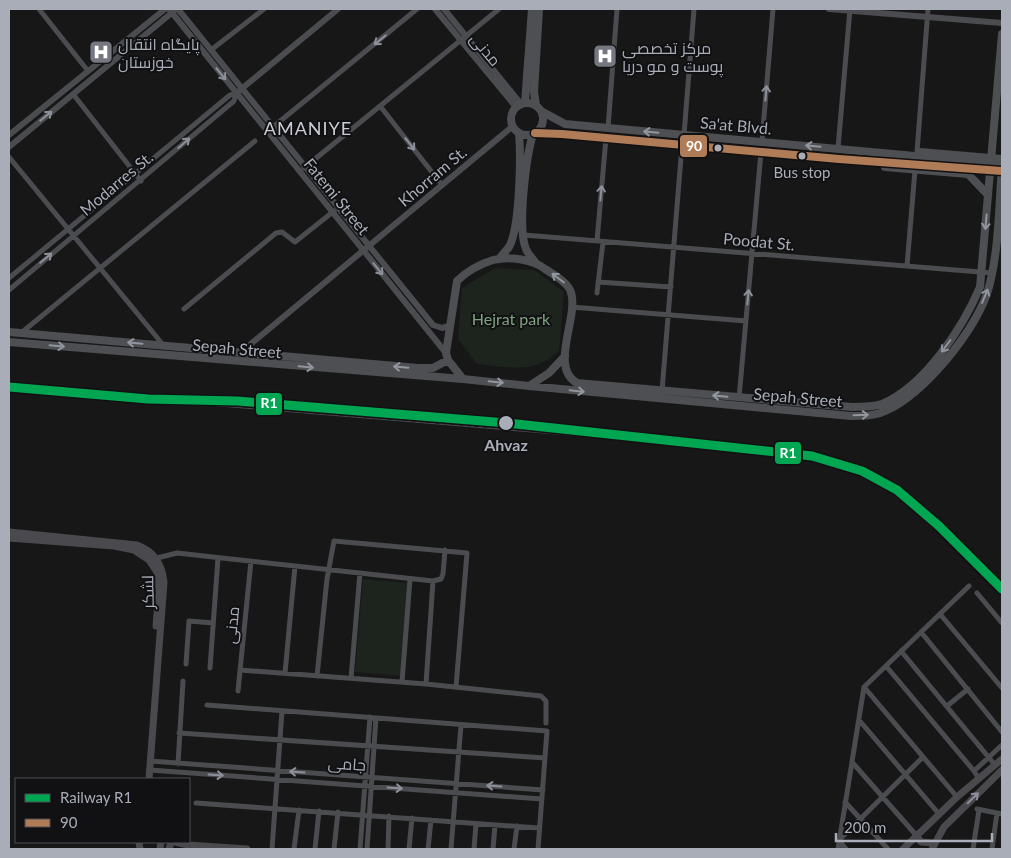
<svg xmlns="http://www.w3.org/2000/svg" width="1011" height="858" font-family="Lato,Cairo,sans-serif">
<rect width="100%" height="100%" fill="#171717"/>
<!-- green -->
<path fill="#1d241e" d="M495,268l39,2 30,22 -5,59c-26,24 -49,16 -82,13l-19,-25 4,-51z
M363,579l45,4 -8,93 -45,-4z"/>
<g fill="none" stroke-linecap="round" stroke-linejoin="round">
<!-- minor -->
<path stroke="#4b4c50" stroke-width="5" d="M39,9l49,62
M211,50l53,-41
M73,94l68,87
M380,106l62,79
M273,127l144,-118
M608,128l9,-119
M684,135l10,-126
M762,141l11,-132
M838,148l12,-139
M917,152l11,-143
M9,157l155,189
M304,168l195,-159
M524,235l468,38
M597,241l9,-103
M907,266l8,-96
M9,278l221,-183 6,-2
M598,282l73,5
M9,290l225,-189 2,-8
M597,293l6,-51
M571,307l175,14
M184,309l92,-76 6,-1 13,10 39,-31
M21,333l234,-192
M662,391l20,-246
M739,398l22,-246
M157,558l20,-5 256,28 8,-2 2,-5 2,-24
M977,593l25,30
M940,614l62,74
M921,632l81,100
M901,651l94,114
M186,664l3,-43 24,2
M886,666l88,105
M210,668l8,-110
M240,670l186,14 115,12 5,5v22
M285,673l10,-107
M317,676l10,-97 7,-38 133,12 -11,134
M351,678l9,-105
M402,682l8,-103
M426,684l7,-103
M864,687l93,110
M238,691l13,-130
M207,705l340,26 -9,118
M947,706l21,-17
M859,720l80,94
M179,733l366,25
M150,761l393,29
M852,762l64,73
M178,764l5,-83
M150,770l392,29
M979,779l-5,-8 28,-26
M845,802l43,47
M196,803l343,25
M977,809l25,5
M840,839l83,-82
M839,841l7,8
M272,849l10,-138
M294,849l5,-39
M315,849l4,-38
M334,849l4,-37
M360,849l10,-132
M367,849l9,-131
M388,849l1,-33
M409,849l3,-31
M428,849l3,-29
M451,849l10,-124
M474,849l2,-25
M493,849l2,-24
M514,849l3,-23
M838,849l26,-162 105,-101
M973,849l6,-39
M992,849l5,-36"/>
<!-- tertiary -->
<path stroke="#4b4c50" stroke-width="6" d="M169,9l277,344
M178,9l255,316 9,3 7,-2
M435,9l81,98
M444,9l77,95
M829,9l173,14
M239,91l99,-82
M9,135l156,-126
M9,147l165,-136
M240,353l273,-227"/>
<!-- secondary -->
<path stroke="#4a4a4e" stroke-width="7" d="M9,532l128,13c17,6 25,19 27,37l-15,197
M9,538l105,8 20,4 15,10 8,12 2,18 -3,36
M916,835l5,7 13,1
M139,842l1,7
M175,842l13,3 59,4
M160,849l1,-7
M169,849l2,-7
M903,849l54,-52 45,-38
M932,849l12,-22 58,-57"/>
<!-- primary -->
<path stroke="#4d4f52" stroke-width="8" d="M525,103l7,-94
M511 119a16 16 0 1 1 32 0a16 16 0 1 1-32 0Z
M536,105l-2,-13 5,-83
M541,111l24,13 437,40
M535,133l27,1 277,25 163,12
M533,134c-7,23 -16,94 -7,115 2,5 6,9 9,13
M920,152l82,7
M885,167l83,7 20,21
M499,259c3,-4 7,-8 10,-12 11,-19 12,-91 10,-114
M9,332l409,36h15l15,-8
M9,342l454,37
M565,356l-16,17 -20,13 -66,-7 -15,-19 -2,-7 11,-72c9,-9 23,-17 36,-21 15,-4 40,-1 52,9 8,5 19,11 24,19 14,23 -22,78 8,95l275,24c10,0 21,0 30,-3 43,-18 81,-77 98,-117l22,-253
M529,386l322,30c12,0 24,0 34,-5 38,-15 94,-84 104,-124 10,-38 10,-81 13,-121"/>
<!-- rail casing -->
<g stroke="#4b4c4f" stroke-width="3">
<path id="rail" d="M148,399l541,45"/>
</g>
<!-- rail -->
<use href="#rail" stroke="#111113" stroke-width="1" stroke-dasharray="4" stroke-linecap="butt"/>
<!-- bus-1 casing -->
<g stroke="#111113" stroke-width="11">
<path id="bus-1" d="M535,133l27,1 277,25 163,12"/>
</g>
<!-- bus-1 -->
<use href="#bus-1" stroke="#b07c57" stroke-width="8"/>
<!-- rail-1 casing -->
<g stroke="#111113" stroke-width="12">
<path id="rail-1" d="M9,387l139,12 89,2 270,22 305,33 50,15 35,19 42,36 63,63"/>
</g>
<!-- rail-1 -->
<use href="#rail-1" stroke="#00a651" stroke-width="9"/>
</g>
<!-- one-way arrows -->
<defs><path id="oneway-shaft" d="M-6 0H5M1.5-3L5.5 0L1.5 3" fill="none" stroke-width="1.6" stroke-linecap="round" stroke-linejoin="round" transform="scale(1.25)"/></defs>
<g stroke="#8c9099">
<use href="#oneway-shaft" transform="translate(380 40) rotate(141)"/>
<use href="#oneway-shaft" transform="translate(221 74) rotate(51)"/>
<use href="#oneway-shaft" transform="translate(766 93) rotate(-85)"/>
<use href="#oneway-shaft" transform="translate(46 116) rotate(-39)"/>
<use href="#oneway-shaft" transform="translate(184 143) rotate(-41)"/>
<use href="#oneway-shaft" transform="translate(410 144) rotate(52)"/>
<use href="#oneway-shaft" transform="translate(601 193) rotate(-85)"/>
<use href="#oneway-shaft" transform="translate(46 258) rotate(-40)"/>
<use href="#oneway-shaft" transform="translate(378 269) rotate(51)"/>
<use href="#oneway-shaft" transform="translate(748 297) rotate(-85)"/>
<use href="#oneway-shaft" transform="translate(297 772) rotate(-176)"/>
<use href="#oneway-shaft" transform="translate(216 775) rotate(4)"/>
<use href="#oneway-shaft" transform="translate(494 786) rotate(-176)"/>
<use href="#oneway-shaft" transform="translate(395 788) rotate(4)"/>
</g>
<g stroke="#91969e">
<use href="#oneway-shaft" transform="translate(651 132) rotate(-175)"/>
<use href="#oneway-shaft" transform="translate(813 146) rotate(-175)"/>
<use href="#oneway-shaft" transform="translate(986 222) rotate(95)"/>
<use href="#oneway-shaft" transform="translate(558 278) rotate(-143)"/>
<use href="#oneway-shaft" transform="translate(985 296) rotate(-67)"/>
<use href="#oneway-shaft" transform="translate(135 343) rotate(-175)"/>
<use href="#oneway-shaft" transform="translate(57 346) rotate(5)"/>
<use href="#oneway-shaft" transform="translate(946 346) rotate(127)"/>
<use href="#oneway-shaft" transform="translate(306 367) rotate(5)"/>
<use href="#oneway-shaft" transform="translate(401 367) rotate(-175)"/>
<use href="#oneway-shaft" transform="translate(496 382) rotate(6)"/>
<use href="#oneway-shaft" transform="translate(577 391) rotate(6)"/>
<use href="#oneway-shaft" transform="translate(720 396) rotate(-175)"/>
<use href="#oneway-shaft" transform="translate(861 415) rotate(-2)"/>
</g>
<use stroke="#8c8f98" href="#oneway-shaft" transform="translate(973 798) rotate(-44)"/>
<!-- icons -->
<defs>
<g id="hospital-square" transform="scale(1.25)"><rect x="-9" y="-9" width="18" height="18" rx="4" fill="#757880" stroke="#111113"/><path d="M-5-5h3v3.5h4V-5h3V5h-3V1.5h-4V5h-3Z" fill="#fff"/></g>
</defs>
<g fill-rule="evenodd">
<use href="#hospital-square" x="101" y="52"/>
<use href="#hospital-square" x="605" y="56"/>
</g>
<!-- markers -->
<g fill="#a8adb8" stroke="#111113" stroke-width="2">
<circle cx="718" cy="148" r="4.5"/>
<circle cx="802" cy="156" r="4.5"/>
<circle cx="506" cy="423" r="8"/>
</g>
<g text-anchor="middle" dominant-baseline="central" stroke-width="4" stroke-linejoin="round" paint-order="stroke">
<!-- bus labels -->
<g font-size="15" fill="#a8adb8" stroke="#111113">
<text x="802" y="172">Bus stop</text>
</g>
<!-- poi labels -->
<g font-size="16" fill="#a8adb8" stroke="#111113" text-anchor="start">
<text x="118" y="43">پایگاه انتقال<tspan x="118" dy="18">خوزستان</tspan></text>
<text x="622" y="47">مرکز تخصصی<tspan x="622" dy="18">پوست و مو دریا</tspan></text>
</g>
<!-- street labels -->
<g font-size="16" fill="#a8adb8" stroke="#111113">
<text transform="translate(486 49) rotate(50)">مدنی</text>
<text transform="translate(736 125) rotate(5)">Sa'at Blvd.</text>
<text transform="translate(432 176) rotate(-40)">Khorram St.</text>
<text transform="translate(116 183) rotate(-40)">Modarres St.</text>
<text transform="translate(337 196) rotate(51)">Fatemi Street</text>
<text transform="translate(759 241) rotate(5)">Poodat St.</text>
<text transform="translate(237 348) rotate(5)">Sepah Street</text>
<text transform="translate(798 397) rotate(5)">Sepah Street</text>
<text transform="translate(147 592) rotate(-91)">لشکر</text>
<text transform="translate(231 625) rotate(-84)">مدنی</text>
<text transform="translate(347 763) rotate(4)">جامی</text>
</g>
<!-- park labels -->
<g font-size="16" fill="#7fa381" stroke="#111113">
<text x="511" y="318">Hejrat park</text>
</g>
<!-- stop labels -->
<g font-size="16" font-weight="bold" fill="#a8adb8" stroke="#111113">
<text x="506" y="444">Ahvaz</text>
</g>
<!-- neighbourhood labels -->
<g font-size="18" letter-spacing="1" fill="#c9ccd4" stroke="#111113">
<text x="308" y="128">AMANIYE</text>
</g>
</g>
<g stroke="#111113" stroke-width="2">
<rect x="679" y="134" width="29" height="24" rx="5" fill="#b07c57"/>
<rect x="255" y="392" width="28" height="24" rx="5" fill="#00a651"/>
<rect x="774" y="441" width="28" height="24" rx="5" fill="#00a651"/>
</g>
<g font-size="14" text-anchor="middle" font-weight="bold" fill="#fff">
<text x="694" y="151">90</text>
<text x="269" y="408">R1</text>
<text x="788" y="458">R1</text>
</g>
<!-- border -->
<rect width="1011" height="858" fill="none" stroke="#a8adb8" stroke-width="20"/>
<!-- legend -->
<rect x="15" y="778" width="175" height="65" fill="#111113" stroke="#4d4f55"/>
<rect x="25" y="794" width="25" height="8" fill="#00a651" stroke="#4d4f55"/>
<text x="60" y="803" font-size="15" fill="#a8adb8">Railway R1</text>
<rect x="25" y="819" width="25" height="8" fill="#b07c57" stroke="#4d4f55"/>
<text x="60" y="828" font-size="15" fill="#a8adb8">90</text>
<!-- scale -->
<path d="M836 833v8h156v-8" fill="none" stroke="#a8adb8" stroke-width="2.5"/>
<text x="844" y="833" font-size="15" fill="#a8adb8" stroke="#111113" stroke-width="4" paint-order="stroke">200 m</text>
</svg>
